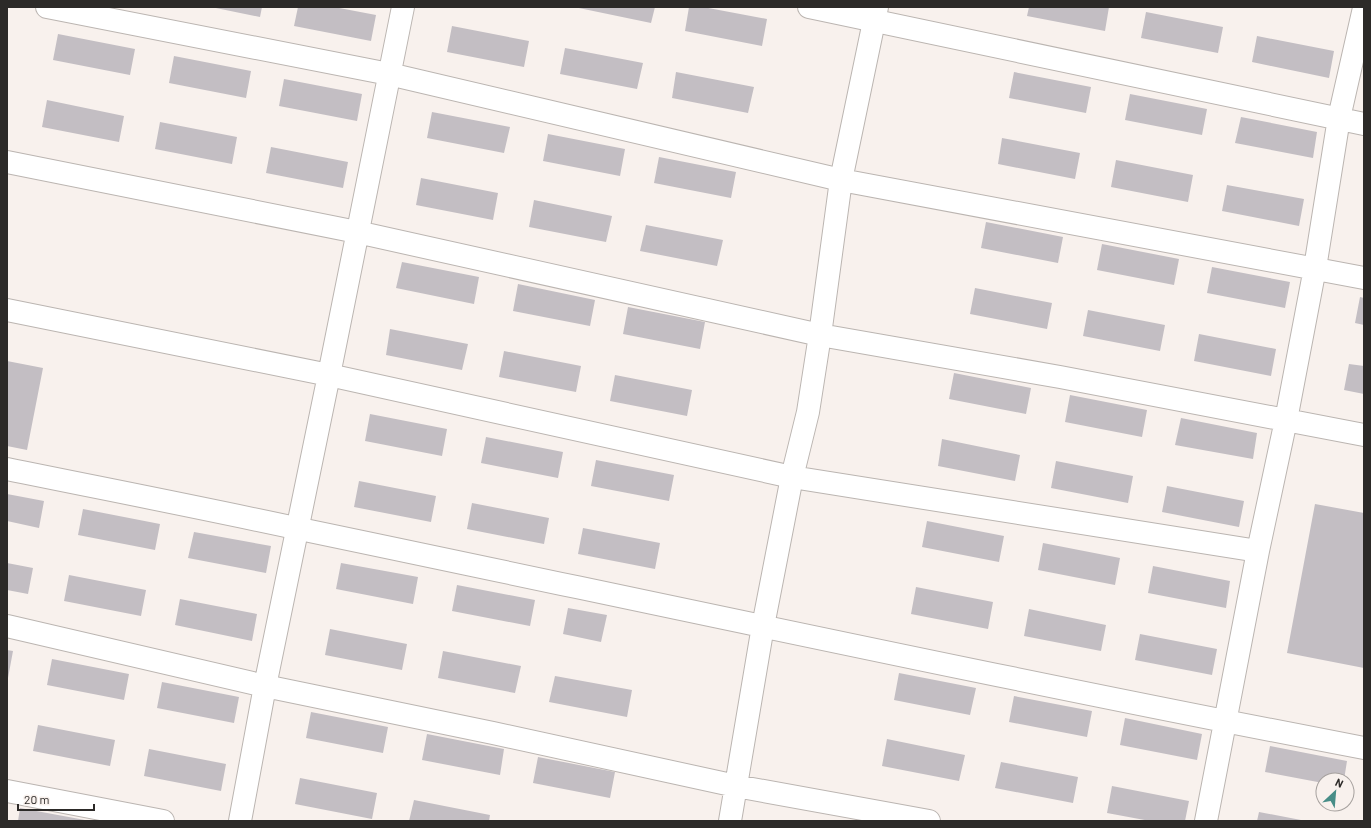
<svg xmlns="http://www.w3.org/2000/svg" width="1371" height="828" font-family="Barlow,sans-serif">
<rect width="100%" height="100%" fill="#f8f1ed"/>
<!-- building -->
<path fill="#c3bec3" d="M211,7h51l-2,10z
M298,7h36l42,8 -5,26 -77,-15z
M574,7h81l-4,16z
M689,7h14l64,12 -5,27 -77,-15z
M1029,7h80l-4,24 -78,-15z
M1146,12l77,15 -5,26 -77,-15z
M452,26l77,15 -5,26 -77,-15z
M58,34l77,15 -5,26 -77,-15z
M1257,36l77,15 -5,27 -77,-16z
M565,48l78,15 -6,26 -77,-15z
M174,56l77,15 -5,27 -77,-15z
M676,72l78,15 -6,26 -76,-15z
M1014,72l77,15 -5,26 -77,-15z
M284,79l78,15 -5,27 -78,-15z
M1130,94l77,15 -5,26 -77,-15z
M47,100l77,16 -5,26 -77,-15z
M432,112l78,15 -6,26 -77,-15z
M1241,117l76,15 -4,26 -78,-15z
M160,122l77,15 -5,27 -77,-15z
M548,134l77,15 -5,27 -77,-15z
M1002,138l78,15 -5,26 -77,-15z
M271,147l77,15 -5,26 -77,-15z
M659,157l77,15 -5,26 -77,-15z
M1116,160l77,15 -5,27 -77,-15z
M421,178l77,15 -5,27 -77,-15z
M1227,185l77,14 -5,27 -77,-15z
M534,200l78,16 -6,26 -77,-15z
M986,222l77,15 -5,26 -77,-15z
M646,225l77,15 -6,26 -77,-15z
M1102,244l77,15 -5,26 -77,-15z
M402,262l77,15 -5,27 -78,-16z
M1212,267l78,15 -5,26 -78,-15z
M518,284l77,16 -5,26 -77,-15z
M975,288l77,15 -5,26 -77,-15z
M1360,297l4,1v27l-9,-2z
M628,307l77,15 -5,27 -77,-15z
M1088,310l77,15 -5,26 -77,-15z
M390,329l78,15 -6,26 -76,-15z
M1199,334l77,15 -5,27 -77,-15z
M504,351l77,15 -5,26 -77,-15z
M7,361l36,7 -16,82 -20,-4z
M1349,364l15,2v28l-20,-4z
M954,373l77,15 -5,26 -77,-15z
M615,375l77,15 -5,26 -77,-15z
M1070,395l77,15 -5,27 -77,-15z
M370,414l77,15 -5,27 -77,-15z
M1181,418l76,15 -4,26 -78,-14z
M486,437l77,15 -5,26 -77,-15z
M942,439l78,16 -5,26 -77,-15z
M596,460l78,15 -5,26 -78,-15z
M1056,461l77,15 -5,27 -77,-15z
M359,481l77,15 -5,26 -77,-15z
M1167,486l77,15 -5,26 -77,-15z
M7,494l37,7 -5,27 -32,-7z
M472,503l77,15 -5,26 -77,-15z
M1315,504l49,9v155l-77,-15z
M83,509l77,15 -5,26 -77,-15z
M927,521l77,15 -5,26 -77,-15z
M583,528l77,15 -5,26 -77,-15z
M194,532l77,14 -5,27 -78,-15z
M1043,543l77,15 -5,27 -77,-15z
M7,563l26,5 -5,26 -21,-4z
M341,563l77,14 -5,27 -77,-15z
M1153,566l77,15 -4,27 -78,-15z
M69,575l77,15 -5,26 -77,-15z
M457,585l78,15 -5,26 -78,-15z
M916,587l77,15 -5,27 -77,-15z
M180,599l77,15 -5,27 -77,-16z
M568,608l39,7 -6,27 -38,-8z
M1029,609l77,16 -5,26 -77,-15z
M330,629l77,15 -5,26 -77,-15z
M1140,634l77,15 -5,26 -77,-15z
M7,650l6,1 -5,27h-1z
M443,651l78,15 -6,27 -77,-15z
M52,659l77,15 -5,26 -77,-15z
M899,673l77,15 -6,27 -76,-15z
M555,676l77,14 -5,27 -78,-15z
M162,682l77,15 -5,26 -77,-15z
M1014,696l78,15 -5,26 -78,-15z
M311,712l77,15 -5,26 -77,-15z
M1125,718l77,16 -5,26 -77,-15z
M38,725l77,15 -5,26 -77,-15z
M427,734l77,15 -4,26 -78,-15z
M887,739l78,16 -6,26 -77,-15z
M1270,746l77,15 -3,19h-21v3l-58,-11z
M149,749l77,15 -5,27 -77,-15z
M538,757l77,15 -5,26 -77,-15z
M1001,762l77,15 -5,26 -78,-15z
M300,778l77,15 -5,26 -77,-15z
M1112,786l77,15 -4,20h-35l-43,-8z
M414,800l76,15 -1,6h-80z
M20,808l65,12v1h-67z
M1259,812l42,8v1h-44z"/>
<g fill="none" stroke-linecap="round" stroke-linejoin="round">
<!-- minor casing -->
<g stroke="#bbb5b1" stroke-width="24">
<path id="minor" d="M47,7l342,67 452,106 523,98
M809,7l555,117
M7,162l350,70 463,103 240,42 304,58
M7,310l322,65 463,102 466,74
M7,469c98,20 196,39 293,60 355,74 708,151 1064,219
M7,626l258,60 228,47 243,53 193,35
M7,791l156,30
M240,821l25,-135 64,-311 74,-368
M730,821l33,-195 29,-149 16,-65 12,-77 21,-155 36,-173
M1206,821l52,-270 28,-131 29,-152 24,-150 25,-110"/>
</g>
<!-- minor -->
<use href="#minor" stroke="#fff" stroke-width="22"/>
</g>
<!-- border -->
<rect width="1371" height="828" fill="none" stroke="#2c2a28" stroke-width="16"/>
<!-- north arrow -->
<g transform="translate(1335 792) rotate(26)"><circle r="19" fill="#f8f1ed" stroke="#a6a19e"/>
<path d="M0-3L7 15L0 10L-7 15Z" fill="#478d87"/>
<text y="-6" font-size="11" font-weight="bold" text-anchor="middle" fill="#2c2a28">N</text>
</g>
<!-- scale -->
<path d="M18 804v6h76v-6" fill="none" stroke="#2c2a28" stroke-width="2"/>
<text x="24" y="804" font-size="12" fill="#2c2a28" stroke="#f8f1ed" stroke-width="3" paint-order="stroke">20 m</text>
</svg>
